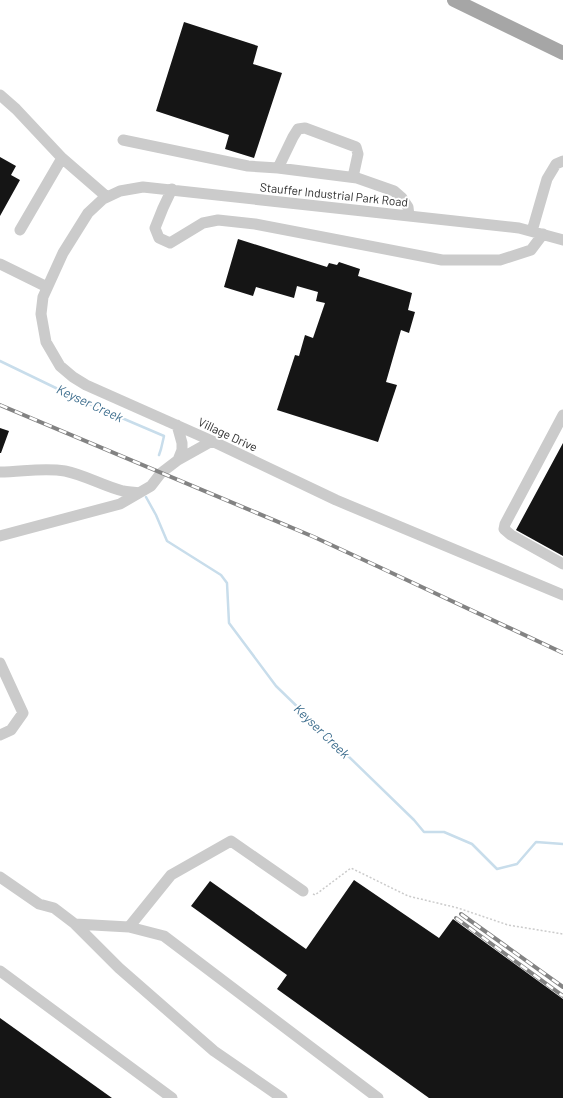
<svg xmlns="http://www.w3.org/2000/svg" width="563" height="1098" font-family="Barlow,sans-serif">
<rect width="100%" height="100%" fill="#fff"/>
<g fill="none" stroke-linecap="round" stroke-linejoin="round">
<!-- stream -->
<path stroke="#c8ddeb" stroke-width="2.5" d="M0,361l89,43 75,32 -3,13 -2,6
M146,497l10,18 11,26 54,34 6,8 2,40 47,63 138,134 10,12h20l28,12 25,25 20,-5 19,-22 27,2"/>
</g>
<!-- building -->
<path fill="#151515" d="M184,22l74,24 -5,18 29,9 -28,85 -29,-9 4,-14 -73,-24z
M0,157l16,9 -5,9 9,5 -20,36z
M238,239l89,28 2,-4 8,2 2,-3 21,7 -2,7 54,17 -4,17 7,2 -6,21 -8,-3 -15,52 11,3 -19,57 -101,-32 18,-55 4,1 6,-21 8,3 12,-35 -9,-2 2,-9 -21,-6 -3,12 -38,-11 -3,9 -29,-9z
M0,428l9,3 -8,22h-1z
M563,443v113l-47,-26z
M354,880l85,58 14,-19 110,80v99h-134l-152,-109 10,-14 -96,-69 19,-25 96,68z
M0,1018l112,80h-112z"/>
<g fill="none" stroke-linecap="round" stroke-linejoin="round">
<!-- path -->
<path stroke="#cbcbcb" stroke-width="1.5" stroke-dasharray="2 2" stroke-linecap="butt" d="M313,894l2,1 36,-27 57,28 50,12 50,17 55,9"/>
<!-- minor -->
<path stroke="#cbcbcb" stroke-width="11" d="M0,95l16,14 46,49
M123,140l125,26 30,2 79,10 37,13 8,7 6,9 1,9
M278,168l15,-31 5,-8 7,-1 51,19 2,7 -5,23
M172,189l-9,19 -8,20 4,10 11,5 33,-20 15,-3 37,4 187,36h58l31,-10 12,-16
M20,230l42,-72 45,39
M532,231l15,-52 9,-15 7,-3
M563,240l-44,-12 -376,-41 -23,4 -17,8 -15,14 -25,40 -20,44 -2,17 5,28 14,24 13,11 13,8 126,56 124,59 227,95
M0,264l47,23
M563,415l-58,109 -1,5 7,6 52,29
M177,425l5,18v7l-4,10
M0,472c22,0 43,-5 65,-1 20,4 38,15 58,20 5,1 11,1 16,2
M0,536l120,-32 31,-18 10,-13 17,-13 34,-19
M0,663l23,50 -12,17 -11,5
M0,877l39,27 15,4 21,16 54,3 35,9 214,162
M75,924l44,44 95,83 68,47
M129,927l42,-52 60,-34 72,50
M0,971l172,127"/>
<!-- major -->
<path stroke="#a6a6a6" stroke-width="14" d="M454,0l109,53"/>
<!-- rail casing -->
<g stroke="#838383" stroke-width="4">
<path id="rail" d="M0,405l314,132 65,30 184,86
M461,914l102,73
M456,918l107,78"/>
</g>
<!-- rail -->
<use href="#rail" stroke="#fff" stroke-width="2.5" stroke-dasharray="8" stroke-linecap="butt"/>
</g>
<g text-anchor="middle" dominant-baseline="central" stroke-width="4" stroke-linejoin="round" paint-order="stroke">
<!-- street labels -->
<g font-size="12" fill="#2e2e2e" stroke="#fff">
<text transform="translate(334 194) rotate(6)">Stauffer Industrial Park Road</text>
<text transform="translate(228 434) rotate(25)">Village Drive</text>
</g>
<!-- water labels -->
<g font-size="13" font-style="italic" fill="#3e6e8e" stroke="#fff">
<text transform="translate(90 403) rotate(25)">Keyser Creek</text>
<text transform="translate(322 731) rotate(44)">Keyser Creek</text>
</g>
</g>
</svg>
